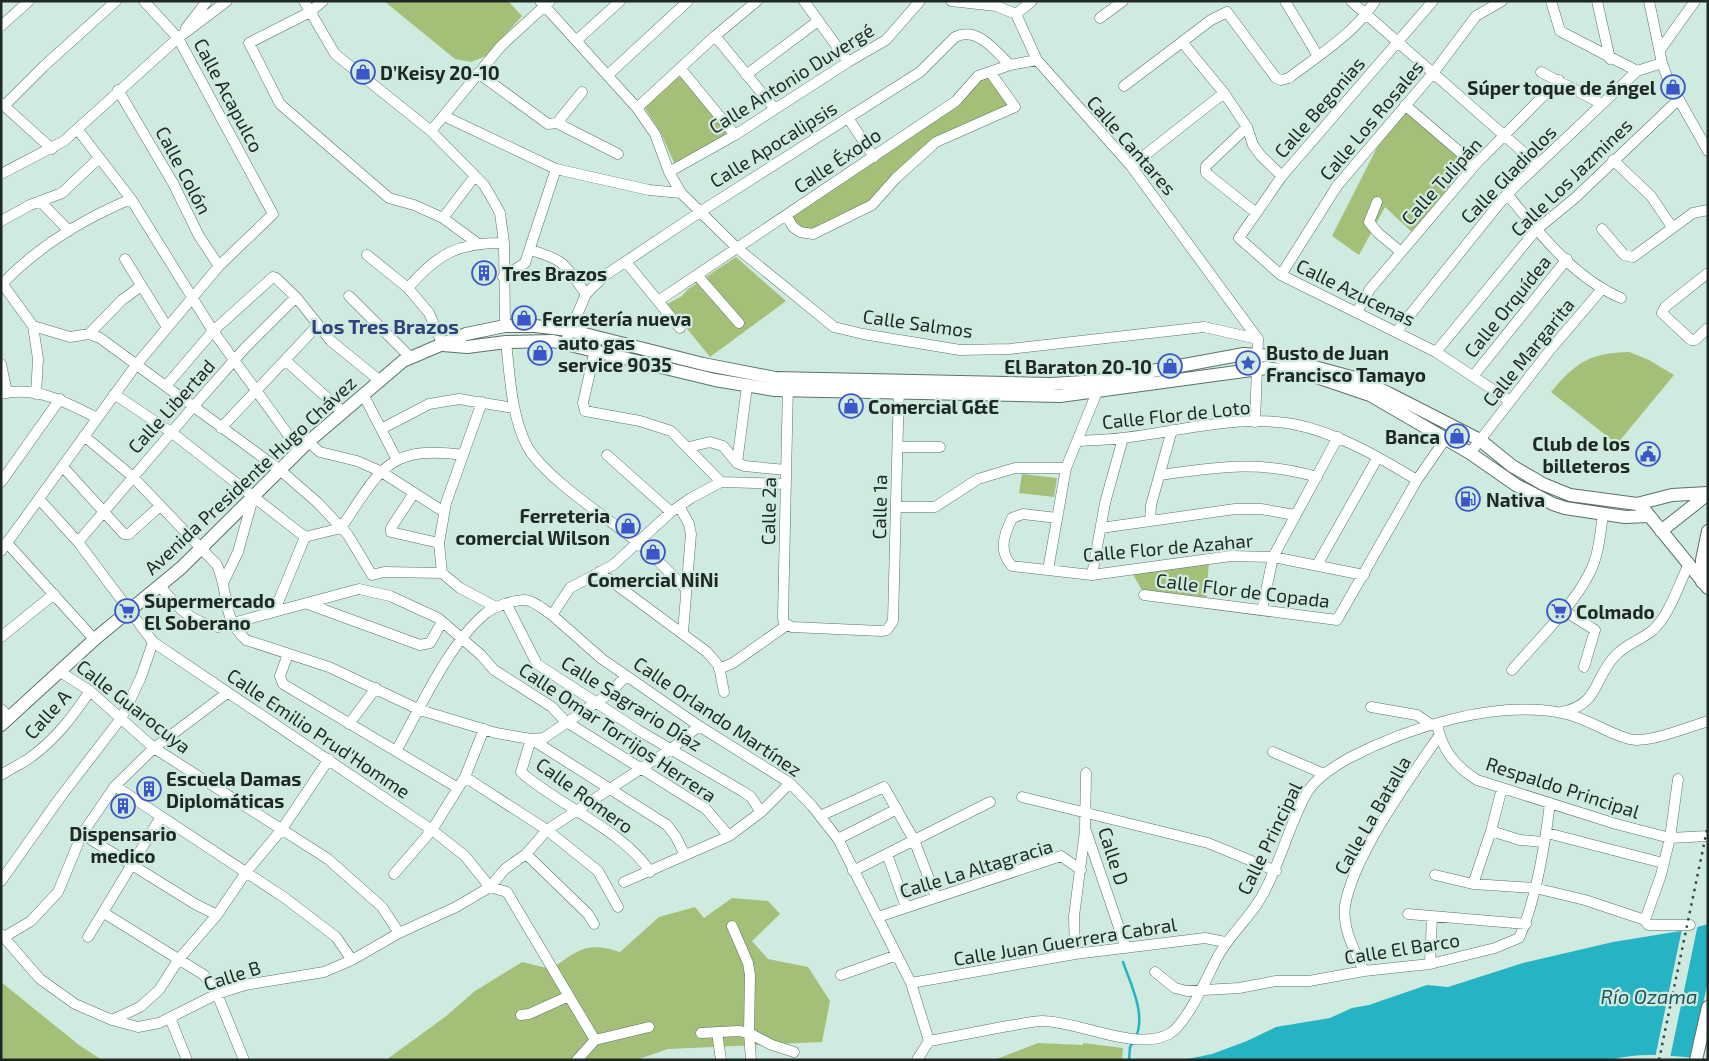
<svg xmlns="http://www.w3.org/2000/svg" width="1709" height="1061" font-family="'Exo 2',sans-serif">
<rect width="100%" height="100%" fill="#cfeade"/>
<!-- green -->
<path fill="#a4c078" d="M384,1h124l14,15 -36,40 -15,6 -16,-3z
M680,71l51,63 -55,33 -16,-36 -17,-26z
M990,74l26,32 -81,35 -64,63 -58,28 -12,-2 -13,-14 168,-113 22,-25z
M1405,106l67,59 -58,69 -29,-27 -26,48 -27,-19 56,-110z
M736,257l50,44 -76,56 -43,-53 15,-8 6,-7z
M1629,352l20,8 25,15 -57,69 -66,-52c25,-30 39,-39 78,-40z
M1022,474l35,4 -3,19 -35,-4z
M1209,560l-3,43 -62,-9 -13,-23z
M732,898l36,3 12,13 -28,27 16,18 40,8 22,34 -8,41 -154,7 -32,11h-250l59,-43 30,-26 47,-29 29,7c28,-19 35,-28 69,-17l39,-35 36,-10 9,11z
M1,982l78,63 23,15h-101z
M1038,1043l45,2v-2l40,5 -1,12h-128z"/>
<!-- water -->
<path fill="#26b4c5" d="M1708,924v135c-33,-3 -67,-8 -99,1h-426l29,-6 35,-13 29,-14 54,-9 22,-10 17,-3 58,-20 21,2 75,-24 90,-21 74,-12z"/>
<!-- pier -->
<path fill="#cfeade" d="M1698,924l-28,134h-15l27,-129z
M1708,981v79h-17z"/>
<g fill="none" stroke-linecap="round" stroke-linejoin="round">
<!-- stream -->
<path stroke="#26b4c5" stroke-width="2.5" d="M1123,962c8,23 23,52 13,75
M1129,1060l1,-13 3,-5"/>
<!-- minor casing -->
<g stroke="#5b7369" stroke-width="11">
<path id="minor" d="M304,1l31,53 96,77 53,54 10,17 6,11 4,30 1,83
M323,1l-13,11 -61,31 31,61 109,94 25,7 29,13 34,25
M540,1l97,107 18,26 14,38 12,21 56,55 97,79 29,7 97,16 50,-1 194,-22 54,12
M804,1l44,61
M951,1l45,5 20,8 21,46 94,106 127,173 -3,83
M1285,1l33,55
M1351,1l187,164
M1433,1l-151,175 -43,62 42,37 155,77 74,49
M1551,1l9,30 77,40
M1597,1l13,58
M1649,1l13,62 7,19 39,69
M1016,14l16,-13
M1100,18l23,-17
M1,26l28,-25
M186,28l21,-27
M715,36l60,73
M577,40l43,-39
M1182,42l42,51 23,34 6,18 8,11 21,20
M1660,50l35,-49
M680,68l55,67
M1541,72l61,32
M478,73l70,51 9,-1 61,31
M609,74l79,-73
M746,75l72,-54
M1124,86l87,-66 16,-8 49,66 5,2 8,-2c30,-23 66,-45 86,-77
M118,90l55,93 26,53 20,30
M1,103l51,46
M1405,105l70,60
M4,106l40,-40 72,-65
M637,108l78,-72 42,-35
M444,116l112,53 93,21 32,3
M848,118l26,39
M557,123l25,-31
M1247,127l-41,39v7l49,39
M78,130l53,69 82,132 87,120
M431,131l70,-85 49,-45
M1613,160l38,36 21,31
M1131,166l93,-73
M669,172l66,-37 113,-73 38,-22 34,-39
M1,174l63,-33 114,-103 49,-37
M1507,194c32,39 67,84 114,104
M40,201l29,30
M1377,202l-8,20 9,11 23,19
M786,215l7,12 7,5 13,2 59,-29 24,-27 40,-36 79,-35 -25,-35
M443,218l32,-42
M1,221l29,-16 32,-12 37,-35
M1602,229l22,26 9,2 60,-44 15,-3
M530,250c36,10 35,15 56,44
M367,255l41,33 21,25 14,32
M125,259l42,68
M626,262l54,66
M1708,273l-43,34 -3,6 29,27h4l13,-12
M697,275l42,48
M1281,275l56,-89 97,-114 42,-56 26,-15
M503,277l22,-14 31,-94
M1,282l32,44 5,33 -2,35
M3,283c36,-37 80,-64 128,-84
M408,288c29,-34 51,-46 96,-45
M349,296l62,62
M658,301l298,-200 22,-25 32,-11 27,-5
M1357,312l13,-23 105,-124 84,-85
M33,326l37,11 19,-3 11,4 180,132 38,33 30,32 24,40 12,-3 58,1
M1397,331l110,-137 130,-123 25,-8
M89,334l33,-34 19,-14
M506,342c4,34 5,73 21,104 17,31 79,71 109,95 17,14 33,31 49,47
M565,343l21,-49 18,-18 96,-64 220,-140 35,-35c23,-11 40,14 55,28
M595,350l-12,53 2,8 55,10 31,10 50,51
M1436,352l100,-122 39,-32 103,-98
M285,360l58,52
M1,364l6,29
M1474,375l93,-116
M788,384l-5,234 1,5 8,4 89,4 6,-1 6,-9 6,-236
M166,386l47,-55 60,-54 3,1 20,19 35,44 48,39
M1,394c34,-9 67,9 96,24
M114,394l57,38 134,105
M363,394l34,66
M482,402l-36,101 -7,40 3,30 18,15 36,19
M221,428l97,-103
M381,429l48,-25 30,-5 55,9
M84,436l48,40 85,89c13,29 3,50 29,75l83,27 91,43 76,23 35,6 136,86 9,12 9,18
M1077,441c15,-1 30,-1 45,-3 57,-6 114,-24 171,-14 45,9 84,32 124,56
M308,442l12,10 37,9 23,10 64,41
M689,447l21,-5 13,4 14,17 8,3 41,4
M898,447h42
M1470,453l80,-103 52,-61
M607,455l64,57
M737,463l10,-77
M63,467l61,67h5l31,-28
M1160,475c58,-8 99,-15 157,2
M1,482l59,-83
M414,493l-23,35v4l48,11
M40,500l38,42 75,100 279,188 33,26 25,31
M679,506l10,18 2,10 -8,98
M896,507h39l43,-28 37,-11h51
M1057,518l-34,-4 -11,4c-8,17 -14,33 0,48l80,9 139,-19 42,1 91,18
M1150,521l1,-16 21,-75
M1101,528l134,-19h26l34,6
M78,542l115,-135 52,-59 51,-51
M8,544l86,95
M1,551l135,-186 83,-99 54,-52 -95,-176 -34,-37
M1317,565l61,-108
M1048,570l18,-102 31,-76 1,-8
M599,572l108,80 12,14 5,26
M1092,575l13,-72 18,-65
M224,581l14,-29 15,-54
M160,586c18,22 29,35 58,41l141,-38 31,7 48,22 43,37 13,15 58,37 13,14 141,88 23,27
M1144,595l193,25 80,-140 29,-42
M308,604l112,41 10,-2 12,-21
M507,605l30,59 101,66 104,61 9,6 10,15
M1262,610l11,-53 65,-120
M1563,610l32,20 -11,37
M274,612l31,-75 36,-9c38,-56 46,-84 122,-73
M552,615l50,44 97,67 91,57 22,23 26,33 73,144 18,58c28,-5 56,-11 85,-16 9,-1 19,-4 28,-4 37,0 94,31 127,13 18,-10 38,-57 48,-76 12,-23 32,-39 45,-62 19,-33 27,-73 46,-105 9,-14 27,-25 41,-33 60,-31 145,-58 213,-45 24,4 44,20 67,26 19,5 59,-12 79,-18
M1,637l53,-43
M288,654l-8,22 3,8 175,104
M719,669l14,-6 54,-38
M1512,670c24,-28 61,-64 77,-96 10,-19 11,-39 14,-60
M59,671l31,20 64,57 174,111 54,48 17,26
M626,676l-16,17 -66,45 -13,1 -10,33c35,32 104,59 129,100
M1371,707l46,8 13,9
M1,709l9,9
M1562,712c38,-8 31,-33 53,-56 11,-12 26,-16 38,-26 17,-16 25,-44 35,-64
M349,724l27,-36
M1437,724c5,26 18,42 40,56l139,44 54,14 38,-2
M396,751c24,-42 52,-107 90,-138 9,-7 28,-13 39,-13 10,1 19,10 27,15l18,-27 43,-23 58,-53 20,-14 30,-16 65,2
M1273,752l51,22
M1086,773l-1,55 41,120
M1,775c10,-7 21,-11 30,-18 25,-18 42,-41 59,-66
M465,777l82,53 51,41 20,36
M115,786l170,112 51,39 16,23
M1022,797l186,46 68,28
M820,816l64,-29 30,53 22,57
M1491,831l29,9 23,2
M1547,833l116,30
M82,834l113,70 22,11
M838,839l59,-30
M526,854l62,60 6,10
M887,854l19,53
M853,871l137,-69
M394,874l38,-44 33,-53 19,-48
M1435,875l38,9 62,4 50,12 60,20 3,5h42
M1,881l58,-82 63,-82 19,-40 12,-35
M624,882l105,-46 32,-24 29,-29
M1473,884l18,-53 11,-43
M490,887l17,5 88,148 54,-13
M104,913l100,62 13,19 27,66
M1408,914l118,10
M878,917l183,-61 20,14
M1645,920l16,-45 9,-37 8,-59
M732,926l16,37 2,12 -1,58 23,12 22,7
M1,934l39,45 35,25 37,16 26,7 21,-4 58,-29 28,-9 79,-13 28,-12 47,-27 57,-26 34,-20 15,-18 21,-15 21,-24 124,-81 28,-23
M4,937l27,-16 27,-29 24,-58 33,-48 39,-38 73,-55
M88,937l72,-119
M1075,954l-1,-38 11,-85
M1430,964l2,-47
M1364,971c-9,-19 -22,-43 -19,-65 8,-50 65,-128 94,-170
M1155,972l20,16 12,3 52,-3 37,-7h33l55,-10 66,-7 65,-16 24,-10c17,-37 26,-94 31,-135
M841,975l56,-20
M911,983l164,-29 130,-16 20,4
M521,1015l8,-1 40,-18
M170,1018l17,42
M112,1020l28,-13 19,-17 20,-31 38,-44 30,-44 35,-42 47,-70
M717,1032l4,28
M701,1033l38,-2 10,2 2,27
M577,1060l18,-20
M917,1060l12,-19"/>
</g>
<!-- major casing -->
<g stroke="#5b7369" stroke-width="14">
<path id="major" d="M443,345l24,2 39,-5 47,-1 162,39 60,10 285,6 206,-28 42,6 62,21 100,58 46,32 37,19 12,4 60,9 24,-1
M1637,504l35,-9 36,-2
M1661,531l47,-37
M1702,582v-22l6,-29
M1,725l95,-87 85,-70 127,-126 95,-81 63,-27 39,-8h30l34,4 134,34 72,14 277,6 46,-3 146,-27 30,2 81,22 33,15 92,47 32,26 31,18 27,11 67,9 6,4 65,80
M1696,1060l12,-53"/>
</g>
<!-- minor -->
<use href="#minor" stroke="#fff" stroke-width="10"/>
<!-- major -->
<use href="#major" stroke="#fff" stroke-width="12"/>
<!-- rail -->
<path stroke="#3b4842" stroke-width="2.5" stroke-dasharray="2.5 5" stroke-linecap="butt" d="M1659,1060l49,-235"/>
</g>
<!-- icons -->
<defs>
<g id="shop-ring" transform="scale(1.25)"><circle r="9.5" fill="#cfeade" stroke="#3b56c8" stroke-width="1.5"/><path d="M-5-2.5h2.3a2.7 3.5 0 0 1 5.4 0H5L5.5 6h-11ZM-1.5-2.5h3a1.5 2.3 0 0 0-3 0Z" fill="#3b56c8"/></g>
<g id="building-ring" transform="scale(1.25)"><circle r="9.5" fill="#cfeade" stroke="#3b56c8" stroke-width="1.5"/><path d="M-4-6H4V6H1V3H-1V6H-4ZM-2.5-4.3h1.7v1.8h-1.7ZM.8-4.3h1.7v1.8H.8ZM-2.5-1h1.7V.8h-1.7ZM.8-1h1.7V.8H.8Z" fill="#3b56c8"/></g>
<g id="sight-ring" transform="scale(1.25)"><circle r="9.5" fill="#cfeade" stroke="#3b56c8" stroke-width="1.5"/><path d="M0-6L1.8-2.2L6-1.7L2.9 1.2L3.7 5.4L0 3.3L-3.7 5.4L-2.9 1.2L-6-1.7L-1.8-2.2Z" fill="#3b56c8"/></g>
<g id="civic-ring" transform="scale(1.25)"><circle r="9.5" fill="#cfeade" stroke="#3b56c8" stroke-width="1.5"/><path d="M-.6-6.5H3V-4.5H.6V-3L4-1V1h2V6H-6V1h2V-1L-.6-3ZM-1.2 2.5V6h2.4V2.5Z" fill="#3b56c8"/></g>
<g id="fuel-ring" transform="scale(1.25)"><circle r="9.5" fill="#cfeade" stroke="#3b56c8" stroke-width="1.5"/><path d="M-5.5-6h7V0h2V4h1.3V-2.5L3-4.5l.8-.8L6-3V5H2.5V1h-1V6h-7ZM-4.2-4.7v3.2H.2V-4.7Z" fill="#3b56c8"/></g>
<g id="supermarket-ring" transform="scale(1.25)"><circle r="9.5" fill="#cfeade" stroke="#3b56c8" stroke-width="1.5"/><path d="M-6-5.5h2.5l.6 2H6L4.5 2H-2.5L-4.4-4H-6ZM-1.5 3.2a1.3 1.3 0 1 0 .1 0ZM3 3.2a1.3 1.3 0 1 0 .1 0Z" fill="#3b56c8"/></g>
</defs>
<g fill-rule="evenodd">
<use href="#shop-ring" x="363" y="72"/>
<use href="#shop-ring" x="1673" y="87"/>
<use href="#building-ring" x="484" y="273"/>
<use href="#shop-ring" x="524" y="318"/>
<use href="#shop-ring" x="540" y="353"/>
<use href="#sight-ring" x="1248" y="363"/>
<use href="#shop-ring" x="1170" y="366"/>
<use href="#shop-ring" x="851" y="406"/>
<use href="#shop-ring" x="1457" y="436"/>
<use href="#civic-ring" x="1648" y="454"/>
<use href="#fuel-ring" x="1468" y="499"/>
<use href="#shop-ring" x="628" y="526"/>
<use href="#shop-ring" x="653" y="552"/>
<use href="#supermarket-ring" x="127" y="611"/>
<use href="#supermarket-ring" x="1559" y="611"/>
<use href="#building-ring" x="149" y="789"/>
<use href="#building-ring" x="123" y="806"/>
</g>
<g text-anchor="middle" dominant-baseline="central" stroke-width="4.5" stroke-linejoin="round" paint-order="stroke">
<!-- poi labels -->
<g font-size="19" font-weight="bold" fill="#1f2924" stroke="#cfeade" text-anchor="start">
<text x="380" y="72">D’Keisy 20-10</text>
<text x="1656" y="87" text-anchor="end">Súper toque de ángel</text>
<text x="502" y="273">Tres Brazos</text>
<text x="542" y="318">Ferretería nueva</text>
<text x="558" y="342">auto gas<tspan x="558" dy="22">service 9035</tspan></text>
<text x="1266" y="352">Busto de Juan<tspan x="1266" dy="22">Francisco Tamayo</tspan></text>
<text x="1152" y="366" text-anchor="end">El Baraton 20-10</text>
<text x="868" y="406">Comercial G&amp;E</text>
<text x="1440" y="436" text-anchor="end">Banca</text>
<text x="1630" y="443" text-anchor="end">Club de los<tspan x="1630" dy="22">billeteros</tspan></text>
<text x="1486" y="499">Nativa</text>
<text x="610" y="515" text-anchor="end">Ferreteria<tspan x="610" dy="22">comercial Wilson</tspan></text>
<text x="653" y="579" text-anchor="middle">Comercial NiNi</text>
<text x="144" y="600">Supermercado<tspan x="144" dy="22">El Soberano</tspan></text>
<text x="1576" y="611">Colmado</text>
<text x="166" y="778">Escuela Damas<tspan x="166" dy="22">Diplomáticas</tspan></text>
<text x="123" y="833" text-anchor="middle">Dispensario<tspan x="123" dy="22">medico</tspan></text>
</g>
<!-- street labels -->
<g font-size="19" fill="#1f2924" stroke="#cfeade">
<text transform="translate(791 78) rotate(-32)">Calle Antonio Duvergé</text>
<text transform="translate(229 95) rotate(62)">Calle Acapulco</text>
<text transform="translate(1319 107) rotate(-49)">Calle Begonias</text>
<text transform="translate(1371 120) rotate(-50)">Calle Los Rosales</text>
<text transform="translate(773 144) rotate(-32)">Calle Apocalipsis</text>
<text transform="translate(1132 145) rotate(49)">Calle Cantares</text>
<text transform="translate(837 160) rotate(-34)">Calle Éxodo</text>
<text transform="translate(184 170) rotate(62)">Calle Colón</text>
<text transform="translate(1508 174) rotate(-46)">Calle Gladiolos</text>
<text transform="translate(1571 177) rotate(-44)">Calle Los Jazmines</text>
<text transform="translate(1441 181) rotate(-48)">Calle Tulipán</text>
<text transform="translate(1356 292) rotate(26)">Calle Azucenas</text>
<text transform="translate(1507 306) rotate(-51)">Calle Orquídea</text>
<text transform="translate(918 323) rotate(8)">Calle Salmos</text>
<text transform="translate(1528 352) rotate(-51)">Calle Margarita</text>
<text transform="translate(171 406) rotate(-48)">Calle Libertad</text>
<text transform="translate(1176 414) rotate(-6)">Calle Flor de Loto</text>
<text transform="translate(250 475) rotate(-43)">Avenida Presidente Hugo Chávez</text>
<text transform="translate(879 507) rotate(-89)">Calle 1a</text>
<text transform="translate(768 511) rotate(-89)">Calle 2a</text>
<text transform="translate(1168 547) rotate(-5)">Calle Flor de Azahar</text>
<text transform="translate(1243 590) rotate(7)">Calle Flor de Copada</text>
<text transform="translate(632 703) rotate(32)">Calle Sagrario Díaz</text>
<text transform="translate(134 706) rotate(38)">Calle Guarocuya</text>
<text transform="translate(47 714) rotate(-48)">Calle A</text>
<text transform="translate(718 716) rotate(34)">Calle Orlando Martínez</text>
<text transform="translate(618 732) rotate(34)">Calle Omar Torrijos Herrera</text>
<text transform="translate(319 733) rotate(34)">Calle Emilio Prud'Homme</text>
<text transform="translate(1563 787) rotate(18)">Respaldo Principal</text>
<text transform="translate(585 795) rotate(36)">Calle Romero</text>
<text transform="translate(1372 815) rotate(-60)">Calle La Batalla</text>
<text transform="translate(1269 838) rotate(-64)">Calle Principal</text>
<text transform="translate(1114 856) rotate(72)">Calle D</text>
<text transform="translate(976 868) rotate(-17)">Calle La Altagracia</text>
<text transform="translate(1065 941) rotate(-9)">Calle Juan Guerrera Cabral</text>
<text transform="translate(1402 948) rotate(-9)">Calle El Barco</text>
<text transform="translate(232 975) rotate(-18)">Calle B</text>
</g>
<!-- neighbourhood labels -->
<g font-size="20" font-weight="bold" fill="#30427c" stroke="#cfeade">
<text x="385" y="326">Los Tres Brazos</text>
</g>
<!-- water labels -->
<g font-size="20" font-style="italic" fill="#1e545c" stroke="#cfeade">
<text x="1649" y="996">Río Ozama</text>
</g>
</g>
<!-- border -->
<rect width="1709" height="1061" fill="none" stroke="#1f2924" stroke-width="5"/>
</svg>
